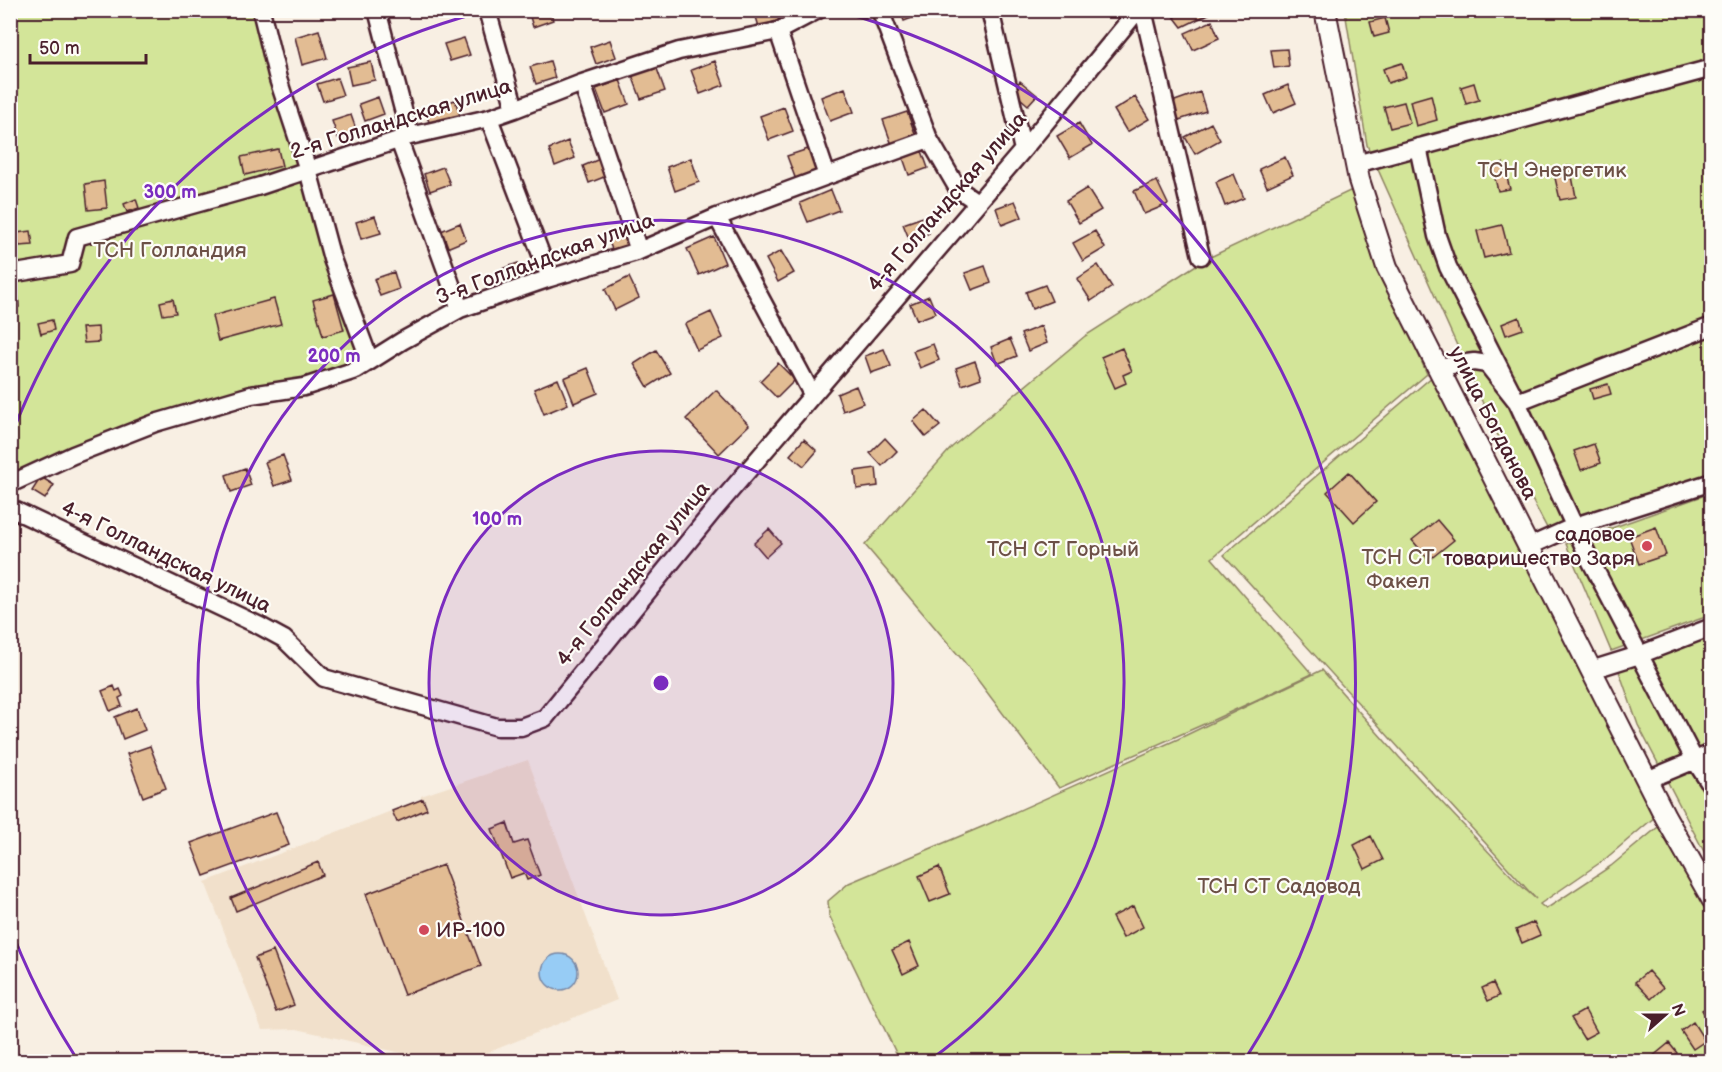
<svg xmlns="http://www.w3.org/2000/svg" width="1722" height="1072" font-family="'Balsamiq Sans',sans-serif">
<rect width="100%" height="100%" fill="#f8efe3"/>
<filter id="ink" filterUnits="userSpaceOnUse"><feTurbulence type="fractalNoise" baseFrequency=".0167" numOctaves="2"/><feDisplacementMap in="SourceGraphic" scale="12" xChannelSelector="R" yChannelSelector="G"/><feConvolveMatrix kernelMatrix="1 2 1 2 8 2 1 2 1" color-interpolation-filters="sRGB"/></filter>
<g filter="url(#ink)">
<!-- built -->
<path fill="#f1e0cb" d="M528,760l89,240 -150,61h-31l-139,-32 -35,1 -57,-148 176,-67 40,-16v-3z"/>
<!-- green -->
<path fill="#d3e599" stroke="#8e8262" stroke-width="1.5" d="M10,11h254l49,162 59,184 -17,10 -101,25 -243,88z
M1345,11h366v478l-156,54 -61,-115 -127,-283z
M1354,189l29,85 44,100 -215,184 100,116 -101,47 -152,67 -94,-125 -100,-118 87,-98 133,-111 119,-76z
M1433,376l223,440 -52,44 -64,44 6,5 65,-43 52,-43 48,82v156h-811l-71,-146 -1,-14 21,-18 135,-57 194,-87 144,-69 77,87 119,126 18,16 -312,-344z
M1711,493v122l-100,36 -45,-107z
M1711,623v242l-73,-140 -24,-68z"/>
<!-- water -->
<path fill="#97ccf5" stroke="#7887a4" stroke-width="1.5" d="M542 972a18 18 0 1 1 36 0a18 18 0 1 1-36 0Z"/>
<!-- building -->
<path fill="#e2bc93" stroke="#4a1f2b" stroke-width="1.5" d="M528,10h22l3,10 -20,7z
M650,10h21v8l-21,-1z
M754,10h22l3,10 -20,7z
M900,10h27l1,2 -24,9z
M1169,10h48l-35,17z
M1385,18l4,15 -15,4 -4,-15z
M1212,21l7,17 -26,12 -8,-17z
M319,30l8,28 -25,7 -7,-28z
M464,38l6,17 -20,6 -6,-17z
M610,40l6,17 -20,7 -6,-17z
M1287,49l2,17 -15,2 -3,-18z
M550,61l5,17 -19,6 -6,-17z
M715,61l9,24 -24,9 -9,-24z
M371,62l4,18 -24,5 -4,-18z
M1402,63l4,14 -18,6 -5,-14z
M656,66l9,25 -24,8 -9,-24z
M337,78l6,17 -20,6 -6,-17z
M620,80l9,24 -24,9 -9,-24z
M1020,81l17,14 -9,10 -16,-14z
M1474,83l5,17 -13,4 -5,-17z
M1288,85l8,18 -23,10 -8,-18z
M845,88l9,24 -24,9 -9,-24z
M1200,92l6,19 -27,9 -7,-18z
M1431,95l6,25 -21,6 -6,-25z
M378,97l6,17 -19,7 -6,-17z
M1135,97l14,22 -22,13 -13,-22z
M455,100l6,18 -30,10 -6,-18z
M1404,102l6,21 -20,5 -6,-21z
M784,107l9,24 -24,9 -9,-24z
M907,112l9,24 -24,9 -9,-25z
M351,115l6,17 -19,6 -6,-17z
M1079,123l13,22 -22,13 -13,-22z
M1211,123l9,17 -25,14 -10,-17z
M568,141l7,17 -20,8 -6,-17z
M811,148l9,24 -24,8 -9,-24z
M278,149l4,17 -37,9 -4,-18z
M922,151l6,17 -19,7 -6,-17z
M1285,157l8,18 -26,12 -8,-18z
M602,158l7,17 -20,8 -6,-17z
M691,158l8,24 -24,9 -8,-24z
M1503,163l7,26 -12,2 -6,-25z
M1570,166l6,31 -16,3 -7,-31z
M443,167l7,17 -20,7 -6,-17z
M1234,174l10,24 -19,8 -9,-24z
M104,181l3,27 -19,2 -3,-26z
M1157,181l11,23 -24,10 -10,-23z
M1087,188l14,22 -22,13 -13,-22z
M831,190l8,20 -31,12 -8,-19z
M136,199l3,9 -12,4 -3,-8z
M1015,201l7,16 -20,8 -6,-17z
M375,216l6,17 -20,6 -5,-17z
M923,217l6,16 -19,8 -7,-17z
M460,223l6,17 -19,8 -6,-17z
M1502,225l7,27 -25,6 -7,-27z
M627,230l6,17 -19,7 -7,-17z
M31,231l2,14 -14,1 -2,-13z
M1095,231l10,17 -22,13 -10,-18z
M714,237l11,26 -26,12 -12,-26z
M781,251l13,22 -16,9 -12,-23z
M518,263l7,16 -20,8 -6,-17z
M1098,265l14,22 -21,14 -14,-22z
M985,266l6,17 -19,7 -7,-17z
M394,272l5,17 -19,7 -6,-17z
M629,277l10,21 -24,12 -10,-21z
M1045,285l7,16 -20,8 -6,-17z
M10,292h8l1,15 -9,1z
M334,294l10,36 -21,6 -10,-36z
M929,296l7,17 -19,7 -7,-16z
M173,299l3,14 -13,2 -3,-13z
M274,299l7,25 -63,17 -6,-25z
M711,312l12,26 -26,12 -12,-26z
M1519,317l4,12 -17,6 -4,-11z
M52,320l2,10 -13,4 -3,-11z
M1041,326l6,17 -19,8 -7,-17z
M98,327l1,15 -15,1 -2,-15z
M1010,339l7,17 -20,8 -6,-17z
M933,344l6,16 -19,8 -7,-17z
M1122,348l10,23 -9,4 3,8 -11,5 -14,-31z
M884,349l7,17 -20,7 -6,-17z
M656,350l14,23 -22,14 -14,-23z
M975,361l6,17 -19,7 -6,-17z
M778,363l17,17 -18,18 -17,-17z
M588,368l10,25 -24,10 -10,-25z
M558,379l10,25 -24,10 -10,-25z
M1608,384l3,10 -18,5 -3,-10z
M856,386l7,17 -20,8 -6,-17z
M716,390l33,35 -30,29 -33,-35z
M926,410l14,16 -14,11 -13,-16z
M885,438l12,13 -15,15 -12,-13z
M804,439l13,12 -13,15 -14,-11z
M1594,444l7,19 -20,7 -7,-19z
M283,455l9,25 -18,6 -9,-24z
M245,468l6,17 -20,7 -5,-17z
M876,468l2,18 -21,3 -2,-18z
M1349,472l27,30 -22,20 -27,-30z
M41,477l13,8 -9,14 -13,-8z
M1437,520l17,20 -25,20 -17,-20z
M1656,527l10,28 -27,9 -10,-27z
M769,529l12,14 -15,14 -12,-14z
M114,686l2,5 4,-2 3,7 -4,2 3,8 -12,5 -8,-20z
M137,708l8,22 -22,9 -8,-22z
M150,746l16,42 -23,9 -16,-43z
M423,799l4,10 -30,13 -5,-11z
M276,812l13,33 -85,31 -13,-33z
M507,823l7,21 13,-4 13,35 -13,5 -3,-7 -14,5 -18,-49z
M1371,836l12,24 -18,9 -11,-24z
M318,862l5,13 -87,36 -5,-13z
M443,865l38,101 -77,29 -38,-101z
M939,867l11,27 -20,8 -11,-26z
M1133,906l10,21 -20,11 -11,-21z
M1534,922l6,13 -18,8 -6,-13z
M909,942l10,24 -16,8 -11,-24z
M273,951l21,54 -18,7 -21,-54z
M1648,971l15,17 -12,11 -16,-17z
M1493,983l6,13 -11,5 -6,-13z
M1712,1004v22l-10,-16z
M1585,1010l12,22 -13,7 -13,-21z
M1693,1022l12,19 -12,8 -12,-18z
M1669,1043l8,10 -10,9h-21z"/>
<g fill="none" stroke-linecap="round" stroke-linejoin="round">
<!-- minor casing -->
<g stroke="#4a1f2b" stroke-width="21">
<path id="minor" d="M261,10l17,69 30,91 24,89 38,102
M377,10l33,126
M487,10l28,99
M880,10l49,129 29,50 19,13
M990,10l33,140
M1143,10l58,246
M778,31l49,145
M582,83l57,168
M489,118l61,160
M399,140l61,169
M1418,147l19,89 11,31 69,135 73,158 104,199 18,28
M1356,164c119,-32 237,-63 356,-96
M717,217l95,177
M10,274l60,-10 7,-27 183,-51 150,-50 79,-18 26,-9 67,-26 97,-32 99,-20 40,-21
M1437,367l37,-5 13,2 30,38 195,-76
M10,484l63,-29 82,-32 96,-28 53,-8 52,-17 46,-29 58,-32 90,-31 89,-27 78,-34 110,-41 102,-37
M10,508l250,118 24,13 40,39 173,49h24l24,-9 169,-208 309,-360 115,-140
M1530,546l45,-20 137,-44
M1591,670l48,-15 73,-28
M1647,780l65,-27"/>
</g>
<!-- major casing -->
<g stroke="#4a1f2b" stroke-width="24">
<path id="major" d="M1325,10l34,170 28,87 278,549 47,83"/>
</g>
<!-- minor -->
<use href="#minor" stroke="#fdfcf7" stroke-width="16"/>
<!-- major -->
<use href="#major" stroke="#fdfcf7" stroke-width="20"/>
</g>
</g>
<!-- distance rings -->
<circle cx="661" cy="683" r="232" fill="#7b2cbf" fill-opacity=".12"/>
<g fill="none" stroke="#7b2cbf" stroke-width="3">
<circle cx="661" cy="683" r="232"/>
<path d="M392 1060A463 463 0 1 1 930 1060"/>
<path d="M75 1056A695 695 0 0 1 12 932M12 434A695 695 0 0 1 481 12M841 12A695 695 0 0 1 1247 1056"/>
</g>
<!-- markers -->
<g fill="#d1495b" stroke="#fdfcf7" stroke-width="2">
<circle cx="1647" cy="546" r="6"/>
<circle cx="424" cy="930" r="6"/>
</g>
<g text-anchor="middle" dominant-baseline="central" stroke-width="4.5" stroke-linejoin="round" paint-order="stroke">
<!-- street labels -->
<g font-size="21" fill="#4a1f2b" stroke="#fdfcf7">
<text transform="translate(401 119) rotate(-17)">2-я Голландская улица</text>
<text transform="translate(947 202) rotate(-49)">4-я Голландская улица</text>
<text transform="translate(545 259) rotate(-20)">3-я Голландская улица</text>
<text transform="translate(1493 423) rotate(63)">улица Богданова</text>
<text transform="translate(166 557) rotate(26)">4-я Голландская улица</text>
<text transform="translate(633 574) rotate(-51)">4-я Голландская улица</text>
</g>
<!-- park labels -->
<g font-size="21" fill="#6c5046" stroke="#fdfcf7">
<text x="1552" y="170">ТСН Энергетик</text>
<text x="170" y="250">ТСН Голландия</text>
<text x="1063" y="549">ТСН СТ Горный</text>
<text x="1398" y="557">ТСН СТ<tspan x="1398" dy="24">Факел</tspan></text>
<text x="1279" y="886">ТСН СТ Садовод</text>
</g>
<!-- poi labels -->
<g font-size="21" fill="#4a1f2b" stroke="#fdfcf7" text-anchor="end">
<text x="1635" y="534">садовое<tspan x="1635" dy="24">товарищество Заря</tspan></text>
<text x="436" y="930" text-anchor="start">ИР-100</text>
</g>
</g>
<circle cx="661" cy="683" r="9" fill="#7b2cbf" stroke="#fdfcf7" stroke-width="3"/>
<g font-size="18" text-anchor="middle" font-weight="bold" fill="#7b2cbf" stroke="#fdfcf7" stroke-width="4.5" stroke-linejoin="round" paint-order="stroke">
<text x="170" y="198">300 m</text>
<text x="334" y="362">200 m</text>
<text x="497" y="525">100 m</text>
</g>
<!-- margin -->
<rect width="1722" height="1072" fill="none" stroke="#fdfcf7" stroke-width="36"/>
<rect x="18" y="18" width="1686" height="1036" fill="none" stroke="#4a1f2b" stroke-width="2" filter="url(#ink)"/>
<!-- north arrow -->
<g transform="translate(1665 1015) rotate(69)" stroke="#fdfcf7" stroke-width="4.5" paint-order="stroke">
<path d="M0-4.5L10 22L0 15L-10 22Z" fill="#4a1f2b"/>
<text y="-9" font-size="16" font-weight="bold" text-anchor="middle" fill="#4a1f2b">N</text>
</g>
<!-- scale -->
<path d="M30 54v9h116v-9" fill="none" stroke="#4a1f2b" stroke-width="3"/>
<text x="39" y="54" font-size="18" fill="#4a1f2b" stroke="#fdfcf7" stroke-width="4.5" paint-order="stroke">50 m</text>
</svg>
